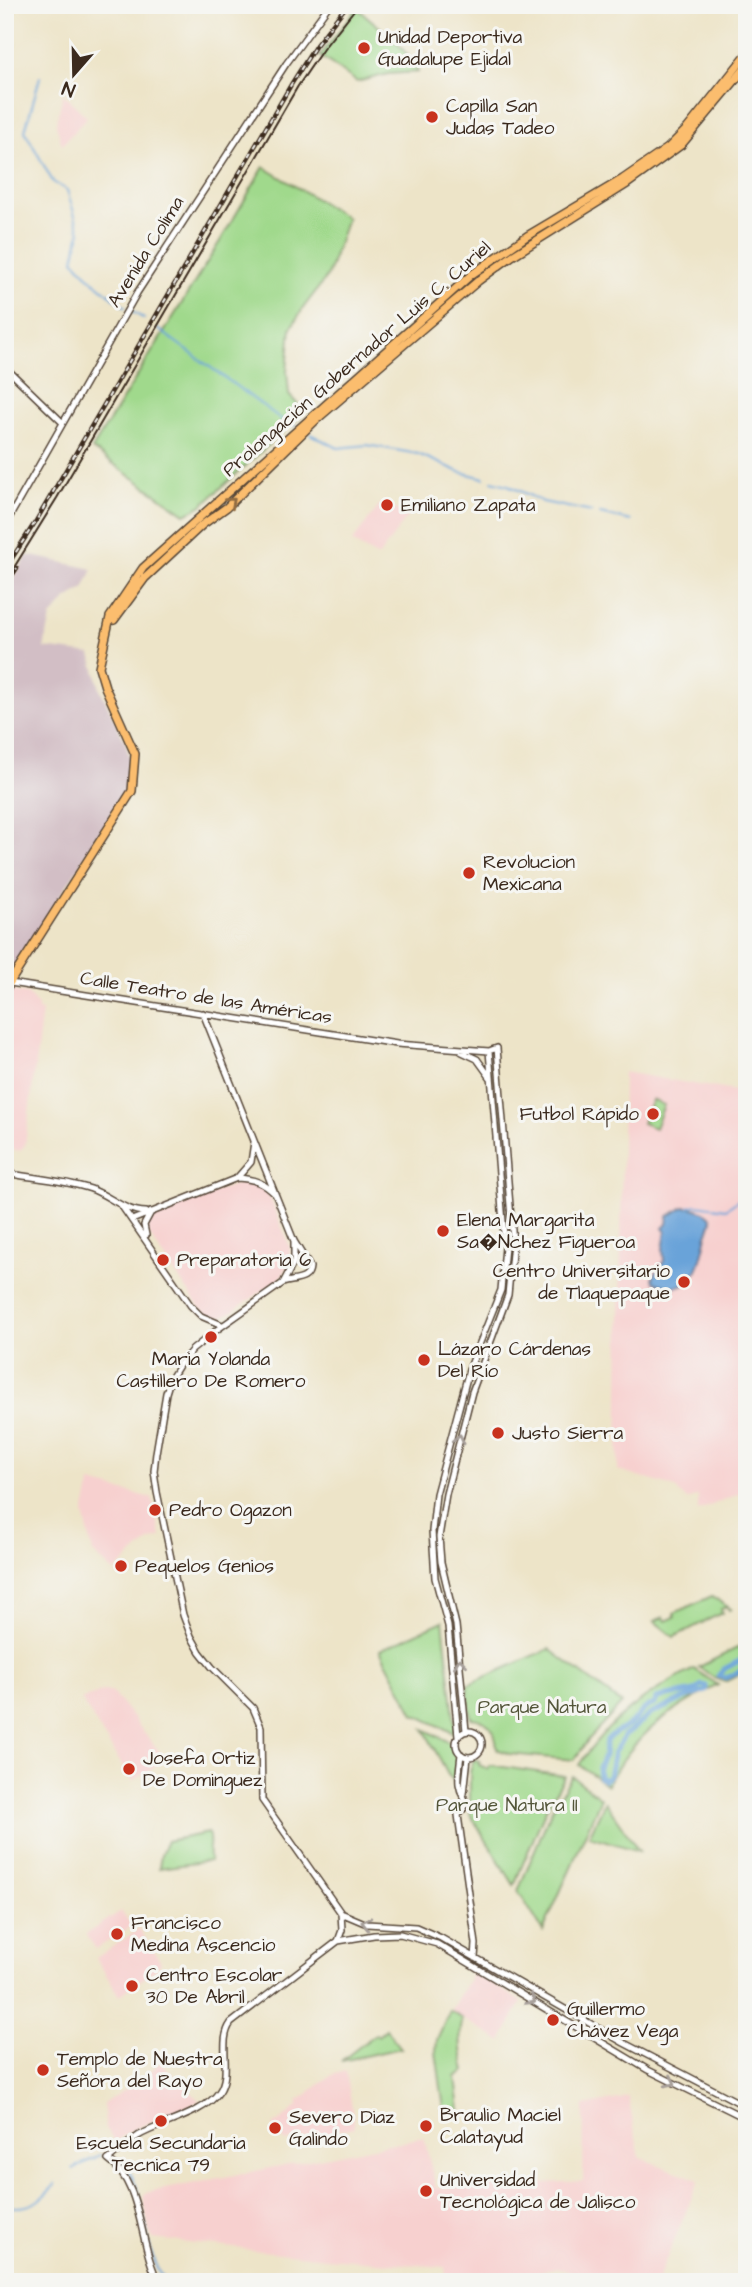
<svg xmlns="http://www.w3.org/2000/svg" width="752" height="2287" font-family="'Architects Daughter',sans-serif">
<rect width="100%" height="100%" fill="#f6f6f2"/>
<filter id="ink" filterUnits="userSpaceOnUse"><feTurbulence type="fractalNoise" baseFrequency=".0143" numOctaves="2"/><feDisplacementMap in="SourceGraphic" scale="14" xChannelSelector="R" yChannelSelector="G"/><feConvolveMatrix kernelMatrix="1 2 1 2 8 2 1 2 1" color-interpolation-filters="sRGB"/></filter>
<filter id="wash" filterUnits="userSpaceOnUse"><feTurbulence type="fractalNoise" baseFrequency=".00686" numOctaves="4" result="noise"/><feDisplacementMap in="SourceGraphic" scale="28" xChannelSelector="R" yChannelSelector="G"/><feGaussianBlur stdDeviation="1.57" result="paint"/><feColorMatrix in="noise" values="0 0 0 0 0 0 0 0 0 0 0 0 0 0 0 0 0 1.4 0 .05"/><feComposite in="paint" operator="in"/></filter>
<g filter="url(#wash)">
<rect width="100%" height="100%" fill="#ede4c8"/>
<!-- built -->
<path fill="#f7d0cf" d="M63,94l24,23 -25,28 -6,-21z
M382,502l26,14 -30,41 -26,-15z
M7,990l21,4 10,12v4l4,1 -17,134 -5,6 -15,-3v-155z
M623,1072l124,21v397l-49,21v-15l-11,4 -12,-12 -11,-4 -46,-13z
M245,1181l18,7 6,7 21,52 -2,20 -9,13 -51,34 -8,3 -10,-2 -11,-8 -51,-73 -1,-10 7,-9 12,-6z
M91,1483l61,15 9,39 -12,4 -35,31 -21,-19 -9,-39z
M104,1691l9,2 53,67 -34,21 -51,-81z
M121,1911l11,15 -36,23 -10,-15z
M139,1929l22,33 -6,8 -36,26 -23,-38z
M473,1972l49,30 -21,39 -51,-30z
M160,2062l40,39 -70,30 -15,11 -9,-14 -3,-24 46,-31z
M346,2071l9,56 -70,15 -12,-16 25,-20v-5l34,-26z
M628,2097l12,61 59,22 -42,102h-48l-53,-14 -11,2 -13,6 -35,-2 -1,3h-50l-1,-10 -120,-9 -172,-19 -4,-8 -6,-34 2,-4 279,-56 12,51 147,-7 1,-75z"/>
<!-- industrial -->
<path fill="#d2bec5" d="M28,555l65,14 -9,20 -17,10 -16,18 -7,31 47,6 9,35 26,55 5,20 -1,14 -4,16 -121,187v-391z"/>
<!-- green -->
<path fill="#a0d98c" stroke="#6e8255" stroke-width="2" d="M357,8c22,19 48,37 61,64l-30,2 -31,8 -37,-26z
M264,167l83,51 -19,57 -24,32 -13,21 -4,43 2,24 16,17 -104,94 -16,8 -93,-65 130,-211z
M652,1100l12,5 -9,23 -13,-5z
M712,1596l19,13 -2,1 -2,-4 -6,3 1,4 -48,24 -20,-16 10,-4 2,4 9,-4 -1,-4z
M443,1621l13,113 -42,-20 -34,-64z
M747,1643v28l-22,11 -11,-4 -15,-11z
M549,1649l73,55 -33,35 -15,21 -65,-6 -12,-5c-1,-17 -7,-30 -26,-31l-4,-33z
M694,1669l24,16c-50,26 -83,49 -111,100l-28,-20c28,-45 69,-72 115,-96z
M424,1729l23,12 10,11 -2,30 -7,-7z
M474,1759l6,2 -1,4 9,4 2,-4 75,11 -19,33 -32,76 -44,-71v-42z
M572,1776l29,22 -58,133 -25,-40 33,-80z
M605,1802l34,49 -50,-15z
M208,1833c4,10 -2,18 2,28l-51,7 2,-14 6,-13z
M450,2011l13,8c-5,16 -2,36 2,52l-9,6 4,33 -15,6 -9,-64 1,-13z
M386,2029l15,19 -60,13 35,-27 2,2z"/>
<!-- water -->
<path fill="#69a3d9" stroke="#52667c" stroke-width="2" d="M684,1207c9,0 23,4 28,12 -1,6 -3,10 -5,16 -7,30 -12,64 -53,47l-1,-5 11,-16 -1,-12 3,-17 -3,-4 4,-4 1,-8z"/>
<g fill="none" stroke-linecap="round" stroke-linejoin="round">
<!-- stream -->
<path stroke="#69a3d9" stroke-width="2" d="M40,77l-15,54 28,51 14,8 13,42 -6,28 16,18 35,29
M130,310l14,9
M158,329l123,90 14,7
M310,434l28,14 29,-3 51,9 42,18 24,6
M492,481l16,4 35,17 49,10
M600,514l31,7
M689,1207l8,-2 29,4 21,-15
M118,2160c32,20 20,91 48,122
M73,2169l27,-14
M5,2206c27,4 33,-4 51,-22
M471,2282c18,-5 47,-10 64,0"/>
<!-- canal -->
<path stroke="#69a3d9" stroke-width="5" d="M747,1657l-23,12 -6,7 7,2 22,-10
M702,1685l4,1v5l-23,8 -32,15 -26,21 -11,17 -5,24 -5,4 -5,-3c-2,-10 2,-13 5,-21 1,-5 0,-11 3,-16 5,-8 16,-10 23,-16 11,-8 10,-16 25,-20l2,-6 38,-7z"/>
</g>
</g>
<g filter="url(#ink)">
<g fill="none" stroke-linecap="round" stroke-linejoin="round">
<!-- minor casing -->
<g stroke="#564638" stroke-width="8">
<path id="minor" d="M5,367l58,56
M5,525l132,-232 149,-229 43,-59
M10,983l387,61 92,7 8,-3 16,194 -5,53 -36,97 -26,102 -7,43 2,25 15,63 10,106
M203,1013l91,228 16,26c-1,15 -16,12 -27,16
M462,1052l15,7 13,18
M5,1173c28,5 59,7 86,16 19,7 34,23 55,23
M237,1178l14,-16 3,-20
M121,1205l70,101 10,10 21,9
M132,1220l105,-42c17,1 26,4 38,16
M146,1235l-2,-10 7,-13
M294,1241v21l-11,21 -65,46 -26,21 -12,14 -10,16 -4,13 -10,60 -2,18 3,21 26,123 8,21 9,16 12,15 41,41 8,19 1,73 79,113 1,17 -4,11
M456 1744a13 13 0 1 1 26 0a13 13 0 1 1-26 0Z
M458,1736l-10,-110 -13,-48 -3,-47 4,-37 33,-124 32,-80 4,-43 -16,-196
M461,1754c-1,10 -3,21 -2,30 2,17 15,15 -1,31l18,129 -1,14
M464,1794l4,-37
M341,1913l26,11 49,3 25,11 183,105 123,64
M159,2282c-21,-37 -15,-97 -51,-122 10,-8 19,-17 30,-24 22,-13 66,-22 81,-44 14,-20 -2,-50 12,-69l107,-82 36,-6 26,-1 37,10 211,126 99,49"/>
</g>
<!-- major casing -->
<g stroke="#564638" stroke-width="10">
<path id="major" d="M114,620l31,-42 57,-53 25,-18 90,-88 161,-138 34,-25 115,-72 54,-39 66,-79
M5,990l127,-199 3,-37 -30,-67 -6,-20 11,-50 33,-49 328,-293 56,-39 96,-57 45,-31 19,-19 60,-75"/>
</g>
<!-- minor -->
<use href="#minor" stroke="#fff" stroke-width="5"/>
<!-- major -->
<use href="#major" stroke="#fbbd6e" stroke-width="7"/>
<!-- tram -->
<path stroke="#3b2a1e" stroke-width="2" d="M5,582l52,-84 241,-412 25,-37 35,-44"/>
<!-- rail casing -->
<g stroke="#3b2a1e" stroke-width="4.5">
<path id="rail" d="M5,569l31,-48 256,-438 24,-38 31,-40
M5,586l12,-18"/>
</g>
<!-- rail -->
<use href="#rail" stroke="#f6f6f2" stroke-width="2" stroke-dasharray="5" stroke-linecap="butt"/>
</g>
<!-- one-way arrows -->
<defs><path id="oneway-chevron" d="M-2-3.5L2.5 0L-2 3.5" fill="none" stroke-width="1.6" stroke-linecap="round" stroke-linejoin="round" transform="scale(1.75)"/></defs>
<use stroke="#916c42" href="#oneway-chevron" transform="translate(231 502) rotate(-41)"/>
<g stroke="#a79f9a">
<use href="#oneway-chevron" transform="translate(459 1439) rotate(-76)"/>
<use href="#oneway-chevron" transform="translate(460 1663) rotate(-97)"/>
<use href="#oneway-chevron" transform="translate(366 1923) rotate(-166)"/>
<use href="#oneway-chevron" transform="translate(531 2000) rotate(31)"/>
<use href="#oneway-chevron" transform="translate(671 2082) rotate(26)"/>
</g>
</g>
<!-- markers -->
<g fill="#c8321e" stroke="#f6f6f2" stroke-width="2.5">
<circle cx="364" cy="48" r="7"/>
<circle cx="432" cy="117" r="7"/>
<circle cx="387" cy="505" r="7"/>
<circle cx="469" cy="873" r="7"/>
<circle cx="653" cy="1114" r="7"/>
<circle cx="443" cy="1231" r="7"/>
<circle cx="163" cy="1260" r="7"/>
<circle cx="684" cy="1282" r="7"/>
<circle cx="211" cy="1337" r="7"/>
<circle cx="424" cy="1360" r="7"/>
<circle cx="498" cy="1433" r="7"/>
<circle cx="155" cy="1510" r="7"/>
<circle cx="121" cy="1566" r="7"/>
<circle cx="129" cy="1769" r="7"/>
<circle cx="117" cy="1934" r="7"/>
<circle cx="132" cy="1986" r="7"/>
<circle cx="553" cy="2020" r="7"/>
<circle cx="43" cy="2070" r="7"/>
<circle cx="161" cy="2121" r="7"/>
<circle cx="426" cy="2126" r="7"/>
<circle cx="275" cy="2128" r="7"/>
<circle cx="426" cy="2191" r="7"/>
</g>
<g text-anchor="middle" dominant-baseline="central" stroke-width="6" stroke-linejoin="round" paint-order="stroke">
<!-- poi labels -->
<g font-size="19" fill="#3b2a1e" stroke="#f6f6f2" text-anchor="start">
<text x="378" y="37">Unidad Deportiva<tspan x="378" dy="22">Guadalupe Ejidal</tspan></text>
<text x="446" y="106">Capilla San<tspan x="446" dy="22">Judas Tadeo</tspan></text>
<text x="401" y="505">Emiliano Zapata</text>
<text x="483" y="862">Revolucion<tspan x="483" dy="22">Mexicana</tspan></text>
<text x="639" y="1114" text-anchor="end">Futbol Rápido</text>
<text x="457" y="1220">Elena Margarita<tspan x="457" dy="22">Sa�Nchez Figueroa</tspan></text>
<text x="177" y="1260">Preparatoria 6</text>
<text x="670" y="1271" text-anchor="end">Centro Universitario<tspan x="670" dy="22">de Tlaquepaque</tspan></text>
<text x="438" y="1349">Lázaro Cárdenas<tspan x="438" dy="22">Del Río</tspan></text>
<text x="211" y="1359" text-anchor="middle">Maria Yolanda<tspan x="211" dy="22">Castillero De Romero</tspan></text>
<text x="512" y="1433">Justo Sierra</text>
<text x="169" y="1510">Pedro Ogazon</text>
<text x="135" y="1566">Pequelos Genios</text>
<text x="143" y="1758">Josefa Ortiz<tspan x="143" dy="22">De Dominguez</tspan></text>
<text x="131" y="1923">Francisco<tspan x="131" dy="22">Medina Ascencio</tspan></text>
<text x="146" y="1975">Centro Escolar<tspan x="146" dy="22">30 De Abril</tspan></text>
<text x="567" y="2009">Guillermo<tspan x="567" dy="22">Chávez Vega</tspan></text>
<text x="57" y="2059">Templo de Nuestra<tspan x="57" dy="22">Señora del Rayo</tspan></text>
<text x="440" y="2115">Braulio Maciel<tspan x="440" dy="22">Calatayud</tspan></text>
<text x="289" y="2117">Severo Diaz<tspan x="289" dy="22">Galindo</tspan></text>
<text x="161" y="2143" text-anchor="middle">Escuela Secundaria<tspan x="161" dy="22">Tecnica 79</tspan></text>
<text x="440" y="2180">Universidad<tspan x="440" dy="22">Tecnológica de Jalisco</tspan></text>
</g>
<!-- street labels -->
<g font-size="19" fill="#3b2a1e" stroke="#f6f6f2">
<text transform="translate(146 252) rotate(-58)">Avenida Colima</text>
<text transform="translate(357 359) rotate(-41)">Prolongación Gobernador Luis C. Curiel</text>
<text transform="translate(206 998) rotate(9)">Calle Teatro de las Américas</text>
</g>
<!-- park labels -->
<g font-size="19" fill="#54563a" stroke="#f6f6f2">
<text x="542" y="1707">Parque Natura</text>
<text x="507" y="1805">Parque Natura II</text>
</g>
</g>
<!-- margin -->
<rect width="752" height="2287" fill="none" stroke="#f6f6f2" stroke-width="28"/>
<!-- north arrow -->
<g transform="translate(74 74) rotate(200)" stroke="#f6f6f2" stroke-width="5" paint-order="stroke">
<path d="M0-5L12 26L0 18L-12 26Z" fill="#3b2a1e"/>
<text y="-10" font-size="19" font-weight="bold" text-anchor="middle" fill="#3b2a1e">N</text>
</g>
</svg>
